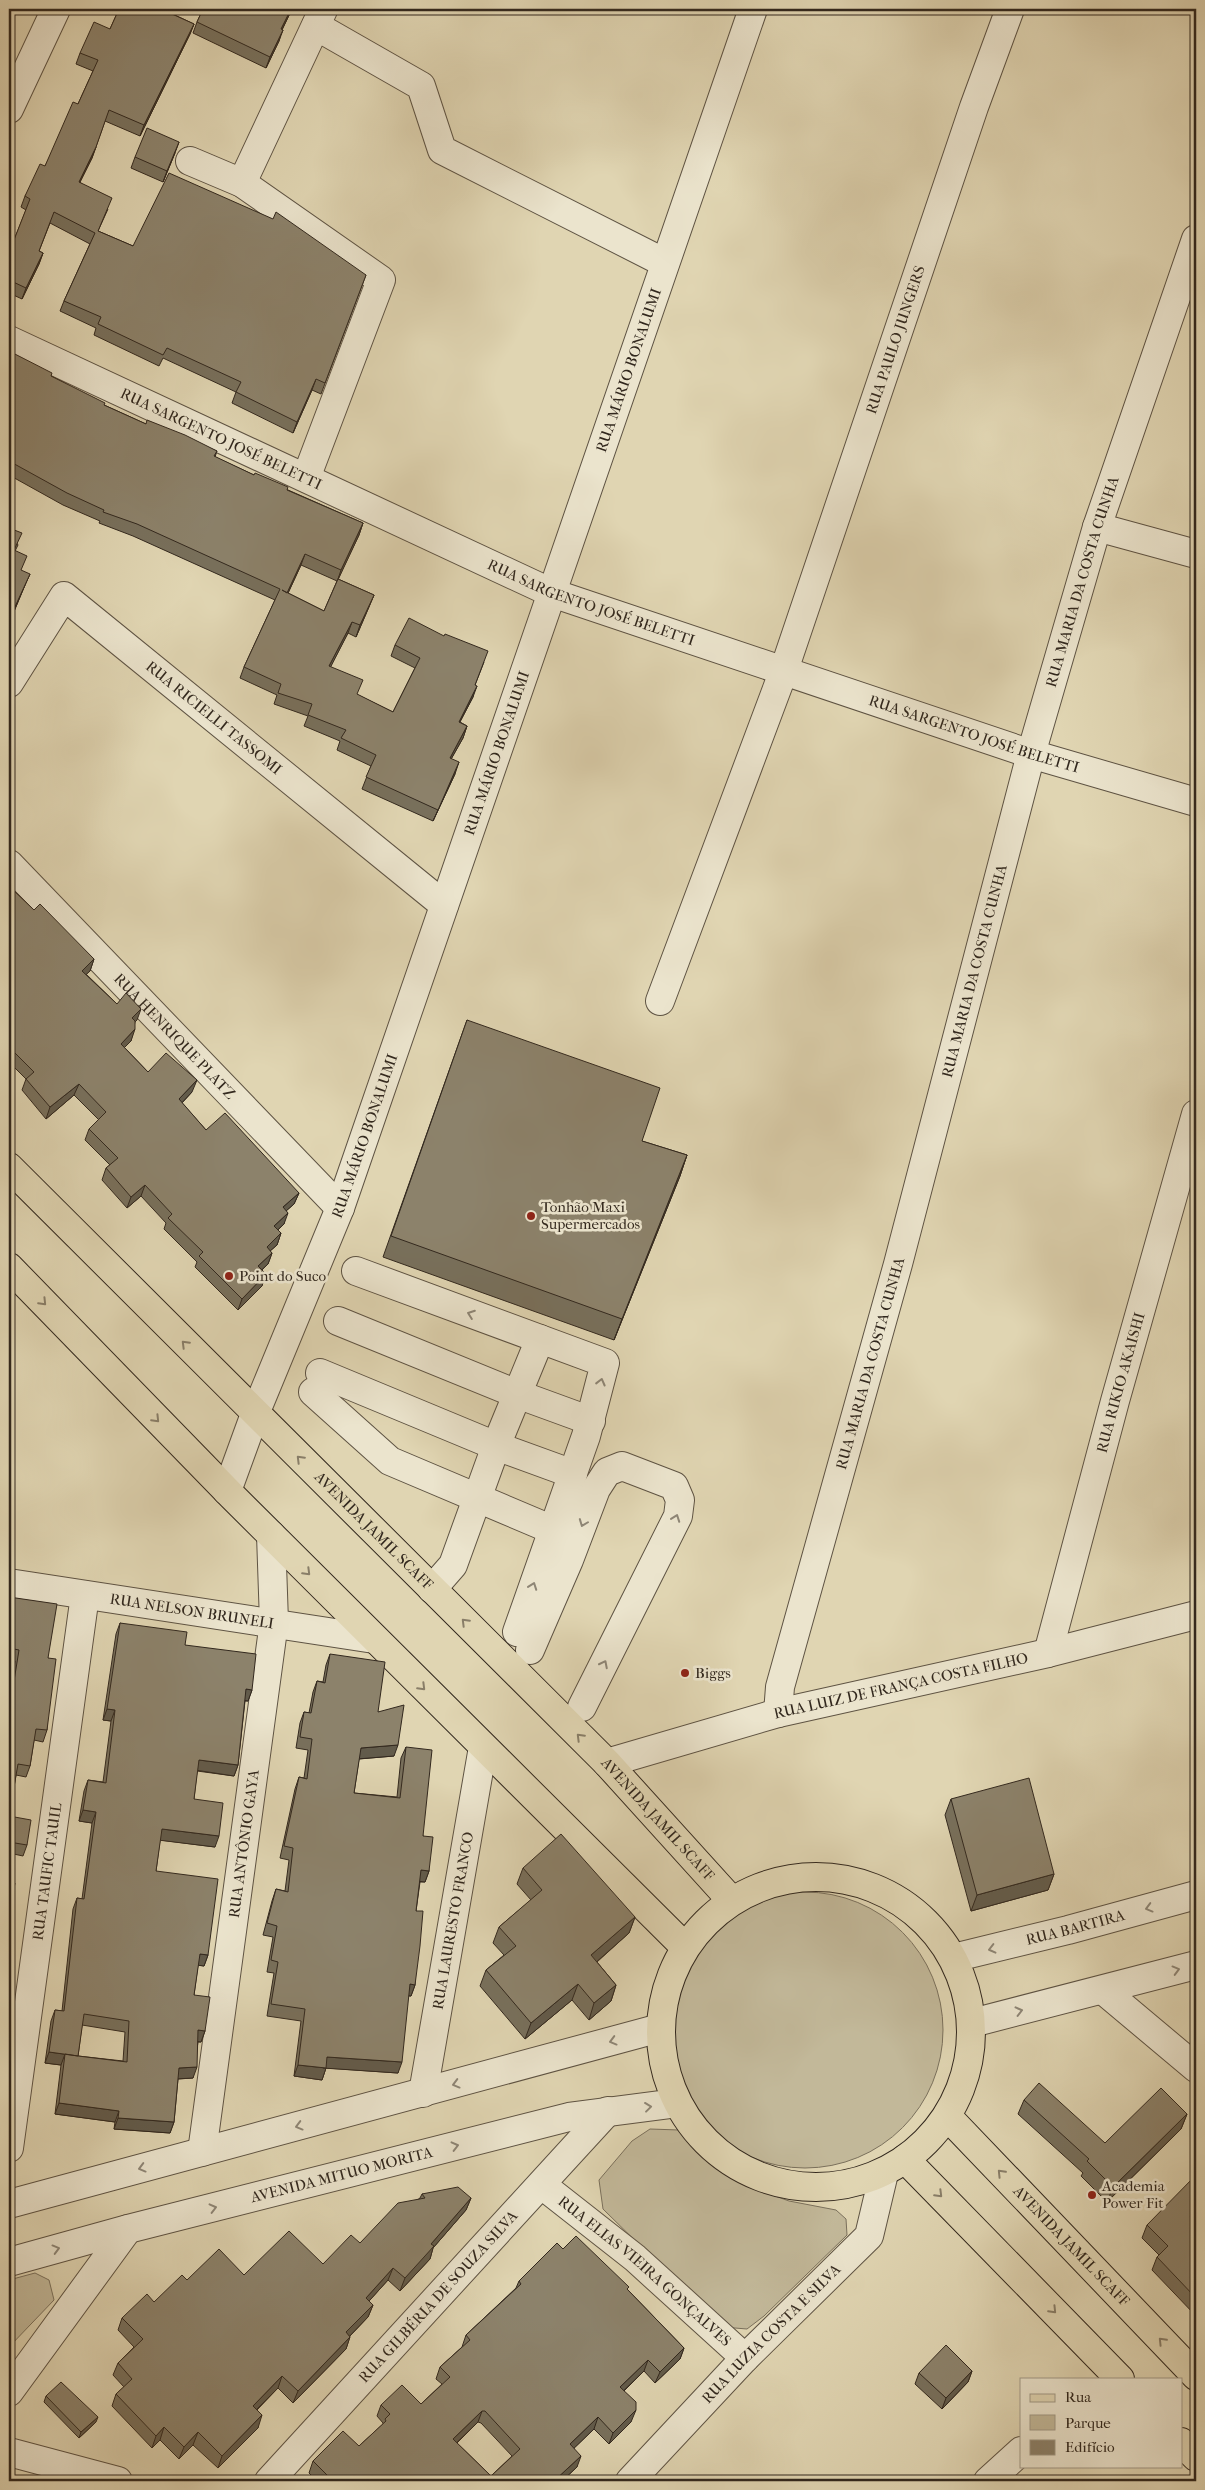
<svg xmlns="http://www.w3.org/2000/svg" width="1205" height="2490" font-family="'IM FELL French Canon',serif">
<rect width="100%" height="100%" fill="#e0d5b2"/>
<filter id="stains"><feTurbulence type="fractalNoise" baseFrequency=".004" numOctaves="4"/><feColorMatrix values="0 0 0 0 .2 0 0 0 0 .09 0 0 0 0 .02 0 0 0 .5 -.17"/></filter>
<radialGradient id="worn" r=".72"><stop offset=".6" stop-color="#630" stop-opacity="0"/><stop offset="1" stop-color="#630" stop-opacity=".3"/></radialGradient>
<!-- green -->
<path fill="#c2b899" stroke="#7a705c" d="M667 2030a138 138 0 1 1 276 0a138 138 0 1 1-276 0Z
M650,2129l29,1 27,25 39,30 44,16 47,9 10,9 1,16 -83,81 -17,13 -24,-2 -120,-118 -4,-29 33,-39z
M35,2273l14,7 5,20 -45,47v-67z"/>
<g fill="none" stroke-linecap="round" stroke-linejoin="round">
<!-- minor casing -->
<g stroke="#5e5343" stroke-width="30">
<g id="minor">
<path d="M316,26l105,60 21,64 223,113"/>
<path d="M9,109l47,-100"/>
<path d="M190,161l52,22 139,97 -75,198"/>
<path d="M242,183l81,-173"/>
<path id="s1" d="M9,340l543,253 479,161 165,48"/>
<path d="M1097,527l99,27"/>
<path id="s2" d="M9,683l55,-87 380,309"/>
<path id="s3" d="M9,864l331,344"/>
<path id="s4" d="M660,1001l124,-331 190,-563 36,-98"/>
<path d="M356,1271l249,92 -19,73 -69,196"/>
<path d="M338,1321l179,73 74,27"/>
<path d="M320,1373l176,73 77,28"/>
<path d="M313,1392l77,69 163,69"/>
<path id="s5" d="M227,1491l28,-77 85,-206 413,-1199"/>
<path id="s6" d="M9,1583l365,56"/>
<path d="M432,1589l21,-24 43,-119 44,-107"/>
<path d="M530,1650l39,-90 27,-71 11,-17 15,-6 52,20 6,14 -2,16 -96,191"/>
<path id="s7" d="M1048,1653l67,-252 81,-287"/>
<path id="s8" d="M778,1713l2,-26 118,-423 133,-510 66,-227 99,-288"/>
<path id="s9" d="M607,1763l171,-50 270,-60 148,-38"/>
<path id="s10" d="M953,1958l115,-28 128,-35"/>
<path d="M1103,1990l93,78"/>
<path d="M972,2023l224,-58"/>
<path id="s11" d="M423,2093l60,-346"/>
<path id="s12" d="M9,2148l76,-553"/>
<path id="s13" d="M202,2152l72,-530 -3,-87"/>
<path id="s14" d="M542,2185l93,73 110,100"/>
<path d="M9,2204l651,-176"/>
<path id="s15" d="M9,2262l119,-33 441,-112 108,-14"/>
<path d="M9,2392l119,-163"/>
<path d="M9,2452l109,29"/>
<path id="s16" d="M269,2481l339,-370"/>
<path id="s17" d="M630,2481l115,-123 124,-122 15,-63"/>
<path d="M988,2481l33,-30"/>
</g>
</g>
<!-- major casing -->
<g stroke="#32281e" stroke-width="30">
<g id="major">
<path id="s18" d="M9,1167l598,596 125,138"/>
<path d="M9,1267l223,229 453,451"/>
<circle cx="816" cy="2032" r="155"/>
<path id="s19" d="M947,2116l249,260"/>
<path d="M905,2159l215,220"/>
<path d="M1181,2442l15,15"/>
</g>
</g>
<!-- minor -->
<use href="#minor" stroke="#ebe4cd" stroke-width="28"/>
<!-- major -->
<use href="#major" stroke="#e0d5b2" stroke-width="28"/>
</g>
<!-- wall -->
<path fill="#78705c" stroke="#32281e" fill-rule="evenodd" d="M119,9h43l32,15 -4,10 -50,102 -35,-15 -13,37 -12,24 28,27 -10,22 35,15 233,29 -45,119 -9,-4 -19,43 -61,-30 4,-11 -73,-34 -4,8 -65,-31 2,-7 -36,-17 4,-10 26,-57 -40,-21 -11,28 4,2 -4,11 -17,35 -13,-6v-45l5,-8 12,-30 -5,-3 4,-11 20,-30 33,-62 15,-33 -17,-7 4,-11 30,-24z
M203,9h89l-10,21 -3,11 -13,27 -73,-35 4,-11z
M175,153l-12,29 -32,-14 4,-11z
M9,351l42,25 53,29 42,19 71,27 -2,6 39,18 109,48 -4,12 -21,44 36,16 -18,42 -8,-4 -18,34 28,28 35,17 22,-44 -24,-12 4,-11 89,17 -9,23 -2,12 -13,25 7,4 -4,12 -12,21 4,15 -22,47 -71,-32 9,-23 -34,-16 3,-9 -36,-15 4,-10 -34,-12 3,-9 -37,-17 4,-11 31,-67 -142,-64 -34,-13 1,-2 -37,-16 -54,-30zM301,565l36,16 -13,30 -36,-18z
M9,528l9,17 -3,6 10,34 -15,36 -1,-1z
M9,886l25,24 60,49 -4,12 -4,3 31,30 20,16 -2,2 -4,19 -7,6 24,25 44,20 -10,11 24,27 93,63 -5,11 -8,7 -2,13 -6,6 3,3 -4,12 -7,6 2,2 -4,11 -6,6v16l-24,24 -43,-43 2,-5 -33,-33 2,-6 -25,-27 -14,12 -25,-28 4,-12 4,-3 -25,-25 4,-11 10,-9 -25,-25 -28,24 -24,-29 4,-11 -17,-17z
M467,1020l175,121 45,14 -7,21 -66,164 -231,-83z
M9,1597l39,61 -1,72 -4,12 -9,-2 -4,26 -4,11 -10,-2 -7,41 18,29 -4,11 -14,-3v-155l6,-37 -6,-1z
M120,1623l65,22 67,45 -4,11h-3l-7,64 -4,11 -37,-5 -3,28 21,48 -55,-7 -4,31 52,84 -4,11 -6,-1 -4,30 11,36 -4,11h-3l-5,36 -15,1 -4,43 -4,11 -56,-4 1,-7 -60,-8 6,-49 -16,-2 6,-42 4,-11 7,1 11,-102 4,-11 5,1 10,-76 -13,-2 5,-30 4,-11 15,2 8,-61 -8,-1 13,-86zM82,2025l43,7 -2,29 -45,-5z
M330,1654l48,58 16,44 -35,3 -5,34 43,4 4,-39 5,-11 17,89 6,35 -4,11h-5l-4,29 -1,74 -4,11h-3l-10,77 -72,-5 -4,12 -28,-4 7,-55 -34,-5 7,-43 -7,-1 6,-35 -10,-2 9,-34 4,-12 9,2 4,-31 -9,-2 15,-69 4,-12 5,1 4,-28 -12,-2 4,-25 4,-11 5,1 4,-21 4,-11 6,1 3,-17z
M951,1799l103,75 -6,16 -77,21 -26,-96z
M523,1868l112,49 -6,16 -32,29 19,23 -5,16 -22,19 -17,-20 -47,39 -45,-53 6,-16 18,-15 -11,-12 6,-16 32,-27 -14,-16z
M1024,2100l81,43 82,-29 -6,15 -74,73 -26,-26 2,-3 -65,-59z
M422,2194l49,4 -5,12 -33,38 -3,11 -30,32 -12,-11 -19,21 4,4 -5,12 -18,19 -4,13 -53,54 -15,-15 -21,22 1,18 -40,40 -25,-23 -14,14 -19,-19 -8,8 -40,-42 4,-12 8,-7 -11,-12 5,-12 16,-16 -16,-17 4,-12 32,-16 33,-22 57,-5 79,-11 37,-21 60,-45z
M1194,2221l2,2v93l-44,-46 5,-13 2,-2 -17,-17 5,-13z
M563,2249l65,41 56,58 -4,11 -25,24 -11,-12 -20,20 7,31 -22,22 -15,-15 -20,19 3,19 -15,14h-245l-8,-8 4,-12 46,-15 24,-22v-1l-6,-7 4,-11 40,-1 21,-20 -6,-5 4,-12 22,-20 4,-12 50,-47 3,-7zM478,2422l3,1 31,33 -21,20 -34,-33z
M972,2371l-4,11 -26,27 -27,-25 4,-11z
M46,2396l50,26 -17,16 -35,-36z"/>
<!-- shaded-wall -->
<path fill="#625b4b" stroke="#32281e" d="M291,9h1l-15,31 4,-11z
M194,24l-4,10 -50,102 4,-11z
M283,30l-4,11 -13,27 4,-11z
M179,142l-4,11 -12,29 4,-11z
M96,147l-4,11 -17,34 4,-10z
M43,253l-4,11 -17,35 4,-11z
M316,379l-4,11 -19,43 4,-11z
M363,523l-4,12 -22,47 4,-12z
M305,554l-4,11 -18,39 4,-11z
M30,574l-5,11 -15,36 4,-12z
M374,595l-5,12 -13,30 4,-12z
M352,622l-4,11 -23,45 4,-12z
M477,686l-4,11 -19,36 5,-11z
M467,726l-4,12 -18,32 5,-12z
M459,762l-4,12 -22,47 5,-11z
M94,959l-4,12 -12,11 4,-11z
M141,1009l-4,11 -9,9 4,-11z
M135,1029l-4,12 -14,14 4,-11z
M197,1080l-5,12 -17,18 4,-11z
M79,1084l-5,11 -28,24 4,-12z
M687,1155l-7,21 -66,164 8,-21z
M145,1185l-4,11 -14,12 4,-11z
M299,1193l-5,11 -16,14 5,-11z
M288,1213l-4,11 -14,13 4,-11z
M281,1233l-4,12 -15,13 5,-11z
M272,1253l-4,11 -14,13 4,-11z
M266,1274l-4,12 -24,24 4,-11z
M246,1689l6,1 -4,11 -6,-1z
M107,1709l8,1 -4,11 -8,-1z
M398,1745l-4,11 -37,3 4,-11z
M199,1760l39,5 -4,11 -39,-6z
M83,1810l13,2 -4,11 -13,-2z
M162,1829l57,7 -4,11 -57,-7z
M421,1870l8,1 -4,11 -8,-1z
M1054,1874l-6,16 -77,21 6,-16z
M635,1917l-6,16 -44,39 6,-17z
M200,1954l8,1 -4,11 -8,-1z
M410,1984l5,1 -4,11 -6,-1z
M578,1984l-6,16 -47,39 6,-16z
M616,1985l-5,16 -22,19 5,-17z
M198,2030l7,1 -4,11 -7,-1z
M49,2052l29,4 -13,-2 -4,11 -16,-2z
M327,2057l75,5 -4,11 -75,-5z
M298,2065l28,3 -4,12 -28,-4z
M197,2067l-4,11 -18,1 4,-11z
M59,2103l60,8 -4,11 -60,-8z
M1187,2114l-6,15 -74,73 6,-15z
M118,2118l56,4 -4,11 -56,-4z
M471,2198l-5,12 -33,38 -3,11 -30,32 5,-13 26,-34z
M1196,2210v8l-11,12 5,-14z
M393,2268l-5,12 -27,30 5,-12z
M373,2305l-5,12 -27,28 5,-13z
M350,2337l-4,12 -53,54 5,-12z
M684,2348l-4,11 -25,24 5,-11z
M648,2360l-4,11 -28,27 4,-11z
M972,2371l-4,11 -26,27 4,-11z
M282,2376l-4,12 -30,30 5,-12z
M636,2410l-5,12 -22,22 4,-11z
M482,2411l-4,11 -29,28 4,-11z
M262,2415l-4,13 -40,40 4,-12z
M98,2417l-2,5 -17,16 2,-6z
M598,2417l-4,12 -28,27 4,-12z
M164,2427l-4,13 -8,8 4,-12z
M198,2432l-5,13 -14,14 5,-12z
M581,2456l-4,11 -15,14h-8z"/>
<!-- building -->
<path fill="#8c826b" stroke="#32281e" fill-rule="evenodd" d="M119,9h42l33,15 -50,101 -35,-15 -13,37 -17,35 33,16 -14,33 35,15 36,-73 104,46 3,-7 90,63 -41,108 -9,-4 -19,43 -61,-30 5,-10 -74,-34 -4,7 -65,-31 3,-7 -37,-16 31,-68 -41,-21 -15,39 4,2 -17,35 -17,-8v-32l3,-9 2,1 16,-41 -5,-3 15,-32 5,2 28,-64 5,2 20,-44 -18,-7 14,-31 16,7z
M203,9h88l-10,20 2,1 -13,27 -73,-35z
M147,128l32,14 -12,29 -32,-14z
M9,351l43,22 -1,3 54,27 -1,2 42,19 1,-4 38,15 32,16 -3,5 40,19 1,-2 33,14 -1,3 76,33 -22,47 -36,-16 -18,39 -5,-3 42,21 14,-32 36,16 -14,30 -8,-3 -23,44 34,14 -6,14 36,18 27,-54 -25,-13 14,-27 35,18 1,-2 43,17 -13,34 2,1 -18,36 8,4 -17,32 9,4 -21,48 -72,-33 10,-22 -35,-17 5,-8 -38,-15 4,-11 -34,-11 3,-9 -37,-17 36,-78 -143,-65 -34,-12 1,-2 -37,-17 -58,-32z
M9,528l13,5 -8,17 13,6 -6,14 9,4 -16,35 -3,-1 -2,5z
M9,886l25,24 6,-6 54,55 -12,12 35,33 9,-11 15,16 -9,9 3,3v8l-14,15 27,28 18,-19 31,27 -18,19 27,31 19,-17 74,80 -16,14 5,6 -14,13 7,7 -14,14 5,6 -14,13 8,8 -24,25 -43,-43 4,-4 -35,-34 4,-4 -27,-29 -14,12 -25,-29 12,-10 -29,-29 17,-17 -27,-28 -29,23 -24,-28 8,-7 -25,-25z
M467,1020l193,68 -18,53 45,14 -65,164 -231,-83z
M9,1597l48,7 -9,54 8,1 -9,71 -11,-1 -6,37 -12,-2 -9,52 22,4 -4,25 -18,-3v-130l10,-62 -10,-2z
M120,1623l67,9 -2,13 71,9 -4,36 -6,-1 -8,76 -39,-5 -5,39 29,4 -4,33 -57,-7 -6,42 62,8 -10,76 -8,-1 -6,41 16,2 -5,34 -7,-1 -1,37 -18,1 -5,54 -56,-4 1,-7 -60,-8 6,-49 13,2 -29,-4 6,-42 9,1 13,-113 7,1 12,-87 -13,-2 5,-30 18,3 9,-73 -8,-1zM84,2014l45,7 -2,41 -49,-6z
M330,1654l55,8 -7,50 26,-7 -6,40 -37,3 -7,45 46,5 6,-51 26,3 -9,86 10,1 -4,34 -8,-1 -5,41h7l-3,35 -5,39 -5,-1 -8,78 -75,-5 -1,11 -28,-3 7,-56 -34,-5 7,-42 -7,-2 6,-34 -10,-3 9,-34 12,3 5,-44 -9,-2 15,-69 8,2 5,-40 -12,-2 4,-25 7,1 6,-32 8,2z
M1029,1778l25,96 -77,21 -26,-96z
M561,1834l74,83 -44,38 25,30 -22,18 -16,-19 -47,39 -45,-53 30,-24 -17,-19 43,-37 -19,-22z
M9,1882l6,1 -6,33z
M9,2004l1,1 -1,10z
M1039,2083l66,60 56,-55 26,26 -74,73 -26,-26 2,-2 -65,-59z
M1196,2175v35l-6,6 6,7v75l-39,-41 11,-11 -21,-21z
M458,2187l13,11 -40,46 3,2 -29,32 -12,-10 -27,30 7,7 -27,27 4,5 -52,54 -16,-15 -29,30 9,9 -40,41 -24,-24 -14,15 -20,-20 -8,9 -40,-42 16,-15 -14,-16 25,-24 -21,-21 25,-24 7,8 28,-27 5,5 32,-31 25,26 45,-44 34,33 28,-29 9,8 38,-40 27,-5 -3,-4z
M576,2236l53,51 -2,2 57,59 -24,24 -12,-12 -28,27 16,15v8l-23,23 -15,-16 -28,27 11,12 -27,25h-224v-3l-17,-17 30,-30 16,15 27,-25 -1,-2 5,-5 -9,-9 21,-20 19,19 29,-27 -10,-10 30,-27 -4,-5 55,-51 -2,-3 38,-38 6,6zM482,2411h3l35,38 -29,27 -38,-37z
M946,2345l26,26 -26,27 -27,-25z
M61,2382l37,35 -17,15 -35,-36z"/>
<!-- one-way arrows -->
<defs><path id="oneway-chevron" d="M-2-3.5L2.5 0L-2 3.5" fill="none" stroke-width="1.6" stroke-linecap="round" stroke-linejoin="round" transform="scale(1.25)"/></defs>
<g stroke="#897e68">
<use href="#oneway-chevron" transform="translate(43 1302) rotate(46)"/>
<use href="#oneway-chevron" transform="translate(185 1344) rotate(-135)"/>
<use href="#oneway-chevron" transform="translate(156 1419) rotate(46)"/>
<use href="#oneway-chevron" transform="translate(300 1459) rotate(-135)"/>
<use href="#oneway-chevron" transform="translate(307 1572) rotate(45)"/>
<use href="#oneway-chevron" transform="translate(465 1622) rotate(-135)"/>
<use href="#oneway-chevron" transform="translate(422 1687) rotate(45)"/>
<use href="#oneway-chevron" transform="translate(580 1737) rotate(-135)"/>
<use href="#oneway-chevron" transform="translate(1001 2173) rotate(-134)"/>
<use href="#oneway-chevron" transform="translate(939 2194) rotate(45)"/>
<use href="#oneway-chevron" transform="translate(1053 2310) rotate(46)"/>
<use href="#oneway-chevron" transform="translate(1162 2341) rotate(-134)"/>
</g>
<g stroke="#8e8676">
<use href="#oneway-chevron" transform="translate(471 1314) rotate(-160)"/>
<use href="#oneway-chevron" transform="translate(601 1382) rotate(-76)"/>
<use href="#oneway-chevron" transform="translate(676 1518) rotate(-70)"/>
<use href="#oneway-chevron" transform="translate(583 1523) rotate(111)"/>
<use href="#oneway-chevron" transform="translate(533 1586) rotate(-70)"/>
<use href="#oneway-chevron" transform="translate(604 1664) rotate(-63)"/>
<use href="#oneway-chevron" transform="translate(1149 1908) rotate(165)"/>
<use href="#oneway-chevron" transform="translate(992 1949) rotate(166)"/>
<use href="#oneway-chevron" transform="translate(1176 1970) rotate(-15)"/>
<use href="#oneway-chevron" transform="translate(1019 2011) rotate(-14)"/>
<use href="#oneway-chevron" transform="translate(613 2041) rotate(165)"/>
<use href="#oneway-chevron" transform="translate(456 2084) rotate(165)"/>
<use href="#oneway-chevron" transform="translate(648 2107) rotate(-7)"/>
<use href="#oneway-chevron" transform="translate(299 2126) rotate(165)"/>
<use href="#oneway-chevron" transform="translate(455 2146) rotate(-14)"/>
<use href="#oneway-chevron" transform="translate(142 2168) rotate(165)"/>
<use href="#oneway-chevron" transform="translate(213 2208) rotate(-14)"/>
<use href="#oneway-chevron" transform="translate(56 2249) rotate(-15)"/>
</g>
<!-- markers -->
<g fill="#8f2418" stroke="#ebe4cd" stroke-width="2">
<circle cx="531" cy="1216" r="5"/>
<circle cx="229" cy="1276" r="5"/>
<circle cx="685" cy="1673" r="5"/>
<circle cx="1092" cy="2195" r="5"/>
</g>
<g text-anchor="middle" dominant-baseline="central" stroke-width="5" stroke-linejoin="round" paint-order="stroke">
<!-- street labels -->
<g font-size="15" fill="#32281e" stroke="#ebe4cd">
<text stroke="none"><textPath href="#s4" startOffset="702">RUA PAULO JUNGERS</textPath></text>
<text stroke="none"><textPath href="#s5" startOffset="1191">RUA MÁRIO BONALUMI</textPath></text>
<text stroke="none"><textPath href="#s1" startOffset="234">RUA SARGENTO JOSÉ BELETTI</textPath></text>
<text stroke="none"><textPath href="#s8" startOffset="1172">RUA MARIA DA COSTA CUNHA</textPath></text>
<text stroke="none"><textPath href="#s1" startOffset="639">RUA SARGENTO JOSÉ BELETTI</textPath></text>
<text stroke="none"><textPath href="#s2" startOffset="296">RUA RICIELLI TASSOMI</textPath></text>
<text stroke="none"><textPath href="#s1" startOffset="1044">RUA SARGENTO JOSÉ BELETTI</textPath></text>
<text stroke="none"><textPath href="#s5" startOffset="786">RUA MÁRIO BONALUMI</textPath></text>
<text stroke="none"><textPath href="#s8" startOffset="768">RUA MARIA DA COSTA CUNHA</textPath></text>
<text stroke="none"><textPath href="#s3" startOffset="239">RUA HENRIQUE PLATZ</textPath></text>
<text stroke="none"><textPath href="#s5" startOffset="381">RUA MÁRIO BONALUMI</textPath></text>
<text stroke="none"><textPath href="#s8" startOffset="362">RUA MARIA DA COSTA CUNHA</textPath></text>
<text stroke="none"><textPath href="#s7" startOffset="280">RUA RIKIO AKAISHI</textPath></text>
<text stroke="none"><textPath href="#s18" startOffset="515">AVENIDA JAMIL SCAFF</textPath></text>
<text stroke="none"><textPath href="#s6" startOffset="185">RUA NELSON BRUNELI</textPath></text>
<text stroke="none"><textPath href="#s9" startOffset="304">RUA LUIZ DE FRANÇA COSTA FILHO</textPath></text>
<text stroke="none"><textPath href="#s18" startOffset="920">AVENIDA JAMIL SCAFF</textPath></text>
<text stroke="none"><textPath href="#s13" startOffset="311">RUA ANTÔNIO GAYA</textPath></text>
<text stroke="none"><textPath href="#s12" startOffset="279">RUA TAUFIC TAUIL</textPath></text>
<text stroke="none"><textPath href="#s11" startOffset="175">RUA LAURESTO FRANCO</textPath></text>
<text stroke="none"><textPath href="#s10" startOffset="126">RUA BARTIRA</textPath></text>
<text stroke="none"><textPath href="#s15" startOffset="344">AVENIDA MITUO MORITA</textPath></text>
<text stroke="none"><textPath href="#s19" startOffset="180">AVENIDA JAMIL SCAFF</textPath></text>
<text stroke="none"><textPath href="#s14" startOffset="134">RUA ELIAS VIEIRA GONÇALVES</textPath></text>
<text stroke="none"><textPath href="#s16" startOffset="250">RUA GILBÉRIA DE SOUZA SILVA</textPath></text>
<text stroke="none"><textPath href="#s17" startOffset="204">RUA LUZIA COSTA E SILVA</textPath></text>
</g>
<!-- poi labels -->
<g font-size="15" fill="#32281e" stroke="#ebe4cd" text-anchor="start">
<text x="541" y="1207">Tonhão Maxi<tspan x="541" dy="17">Supermercados</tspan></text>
<text x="239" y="1276">Point do Suco</text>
<text x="695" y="1673">Biggs</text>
<text x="1102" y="2186">Academia<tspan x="1102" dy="17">Power Fit</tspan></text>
</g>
</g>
<!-- margin -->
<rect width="1205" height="2490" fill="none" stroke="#e0d5b2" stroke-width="30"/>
<rect x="10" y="10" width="1185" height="2470" fill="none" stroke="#32281e" stroke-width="2.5"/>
<rect x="15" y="15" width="1175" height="2460" fill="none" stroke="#32281e"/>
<!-- legend -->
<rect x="1020" y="2378" width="162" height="90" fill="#ebe4cd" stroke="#a19987"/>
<rect x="1030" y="2394" width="25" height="8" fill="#e0d5b2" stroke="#a19987"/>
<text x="1065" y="2402" font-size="15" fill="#32281e">Rua</text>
<rect x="1030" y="2415" width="25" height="15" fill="#c2b899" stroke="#a19987"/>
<text x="1065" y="2428" font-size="15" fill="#32281e">Parque</text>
<rect x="1030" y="2440" width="25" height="15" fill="#8c826b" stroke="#a19987"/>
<text x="1065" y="2452" font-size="15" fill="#32281e">Edifício</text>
<rect width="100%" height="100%" filter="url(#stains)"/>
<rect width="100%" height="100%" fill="url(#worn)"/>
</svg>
